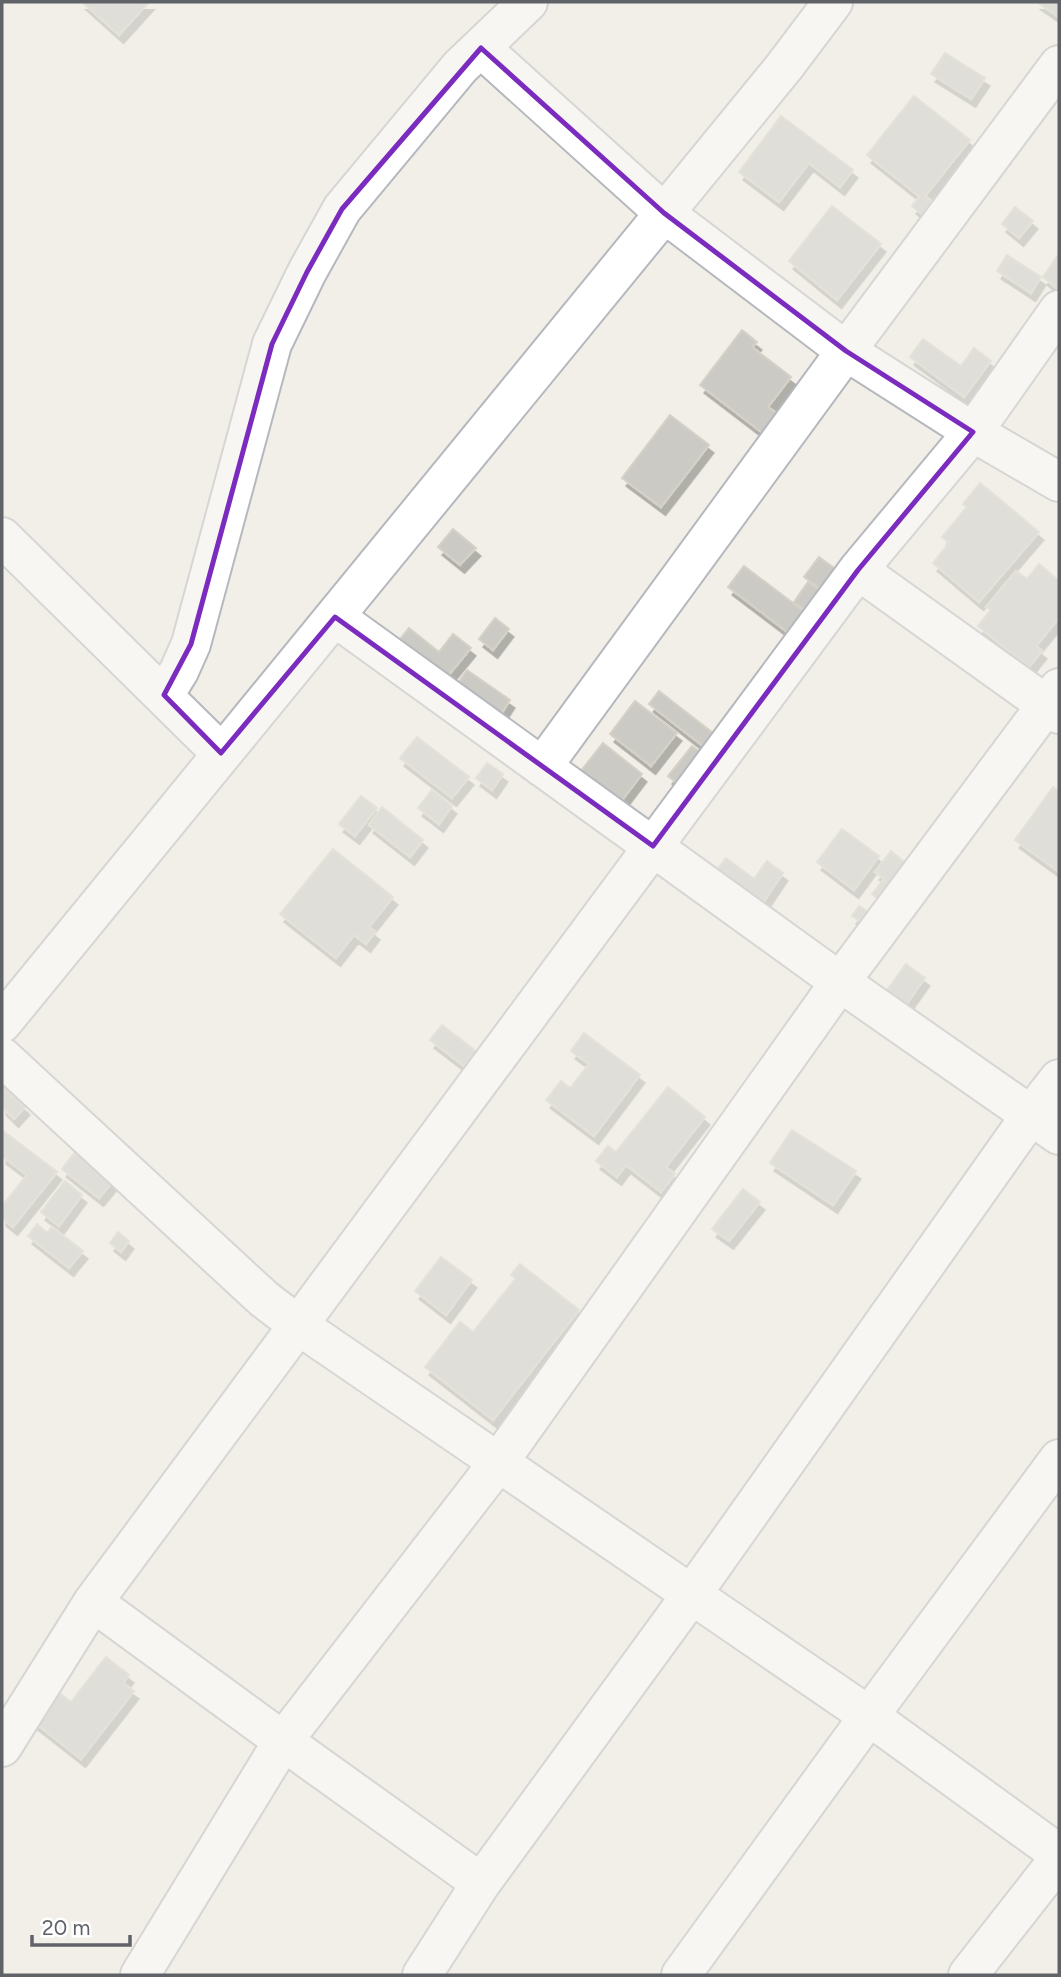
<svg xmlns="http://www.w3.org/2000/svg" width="1061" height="1977" font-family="Figtree,sans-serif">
<defs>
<filter id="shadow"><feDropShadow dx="4.5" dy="8" stdDeviation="0" flood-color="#0004"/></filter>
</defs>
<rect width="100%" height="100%" fill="#f1efe8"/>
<!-- building -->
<path fill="#cccac5" stroke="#d6d1c6" stroke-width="2" filter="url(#shadow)" d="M82,2h67l-30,33z
M1037,2h22v15z
M945,53l40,25 -14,21 -40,-25z
M914,96l56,44 -45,56 8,6 -10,13 -11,-9 8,-9 -53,-42z
M781,116l72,54 -13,17 -31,-24 -30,39 -40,-30z
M832,206l49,38 -44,56 -48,-39z
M1015,207l18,14 -14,17 -17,-14z
M1059,254v36l-16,-13z
M1007,255l34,22 -10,16 -34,-22z
M742,330l15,12 -5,5 39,30 -23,30 11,8 -15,19 -64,-49z
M923,339l38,27 13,-18 17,13 -27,36 -54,-40z
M670,415l39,30 -48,62 -39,-29z
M980,483l59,49 -60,70 -46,-39 16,-20 -7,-6 25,-30 -4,-3z
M453,529l23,19 -16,17 -22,-18z
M819,557l22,16 -14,20 -23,-16z
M1039,564l20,17v37l-23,28 6,5 -13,16 -51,-41 13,-16 -5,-3 30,-36 11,8z
M744,566l62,47 -16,21 -62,-47z
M808,582l18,13 -15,19 -17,-12z
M495,618l14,11 -16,21 -14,-11z
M409,628l30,24 14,-18 18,14 -28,34 -47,-38z
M467,670l43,30 -12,19 -44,-30z
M659,691l63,49 -10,13 -63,-49z
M635,701l42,32 -26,33 -41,-32z
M417,737l52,40 -17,21 -52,-40z
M603,743l39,31 -26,34 -40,-31z
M692,746l15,11 -24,31 -15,-12z
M487,763l16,11 -11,16 -16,-12z
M1053,787l6,5v80l-44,-32z
M432,790l20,16 -13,18 -21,-16z
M361,796l16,12 -22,28 -16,-12z
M382,807l41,33 -13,17 -41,-32z
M842,829l37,27 -25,34 -37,-28z
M333,849l60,48 -24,30 6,5 -9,12 -12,-9 -18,23 -56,-44z
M891,851l25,21 -27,35 -17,-13 12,-15 -9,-7z
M726,858l28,21 13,-18 16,12 -23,34 -46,-33z
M859,906l20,13 -7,10 -20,-13z
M906,964l19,14 -25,35 -19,-14z
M442,1025l39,30 -12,15 -39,-30z
M584,1033l56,42 -46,61 -48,-36 15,-19 9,7 19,-24 -18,-13z
M2,1086l23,21 -11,12 -12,-12z
M668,1087l37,30 -39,50 9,7 -14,18 -35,-27 -9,12 -21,-16 12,-15 8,6z
M2,1130l55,42 -44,55 -11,-9v-12l25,-31 -25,-19z
M792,1130l64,41 -23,34 -63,-42z
M76,1151l38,29 -15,18 -37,-29z
M65,1181l17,14 -23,31 -18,-14z
M743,1189l17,13 -31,39 -17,-12z
M37,1224l10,9 5,-6 31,24 -14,17 -41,-32z
M118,1232l11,9 -8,11 -11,-9z
M441,1257l31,23 -26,35 -31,-24z
M520,1264l59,46 -86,110 -68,-53 35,-45 13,10 43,-54 -5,-3z
M106,1657l23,18 -6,8 11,8 -53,68 -56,-44 24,-30 22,17z"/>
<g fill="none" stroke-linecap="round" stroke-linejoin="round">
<!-- minor casing -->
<g stroke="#b5b8bc" stroke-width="42">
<path id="minor" d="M481,48l183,165 182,138 127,81 86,50
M2,537l219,216
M858,570l201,144
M335,617l505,365 219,153
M164,695l15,-24 12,-27 81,-300 35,-72 35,-63 118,-142 68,-65
M542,767l304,-416 213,-286
M2,1023l782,-956 49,-65
M2,1057l262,242 34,26 571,391 190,138
M93,1602l190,139 198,142
M2,1747l91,-145 765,-1032 115,-138 86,-122
M140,1975l143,-234 215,-278 342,-481 219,-294
M422,1975l59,-92 211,-289 339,-479 28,-36
M681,1975l188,-259 190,-257
M968,1975l91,-116"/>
</g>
<!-- minor -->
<use href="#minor" stroke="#fff" stroke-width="38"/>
</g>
<!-- marked area -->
<path d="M0 0H1061V1977H0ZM481,48l183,165 182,138 127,81 -115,138 -205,276 -318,-229 -114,136 -57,-58 27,-51 81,-300 35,-72 35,-63z" fill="#f1efe8" fill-opacity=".55" fill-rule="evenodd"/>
<path fill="none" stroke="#7b2cbf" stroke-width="5" stroke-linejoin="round" d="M481,48l183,165 182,138 127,81 -115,138 -205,276 -318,-229 -114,136 -57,-58 27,-51 81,-300 35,-72 35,-63z"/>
<!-- border -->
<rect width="1061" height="1977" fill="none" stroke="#5f6368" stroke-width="7"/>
<!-- scale -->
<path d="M32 1935v10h98v-10" fill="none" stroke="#5f6368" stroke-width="3.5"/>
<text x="42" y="1935" font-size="21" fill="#5f6368" stroke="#ffffff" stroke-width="5" paint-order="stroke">20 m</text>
</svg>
